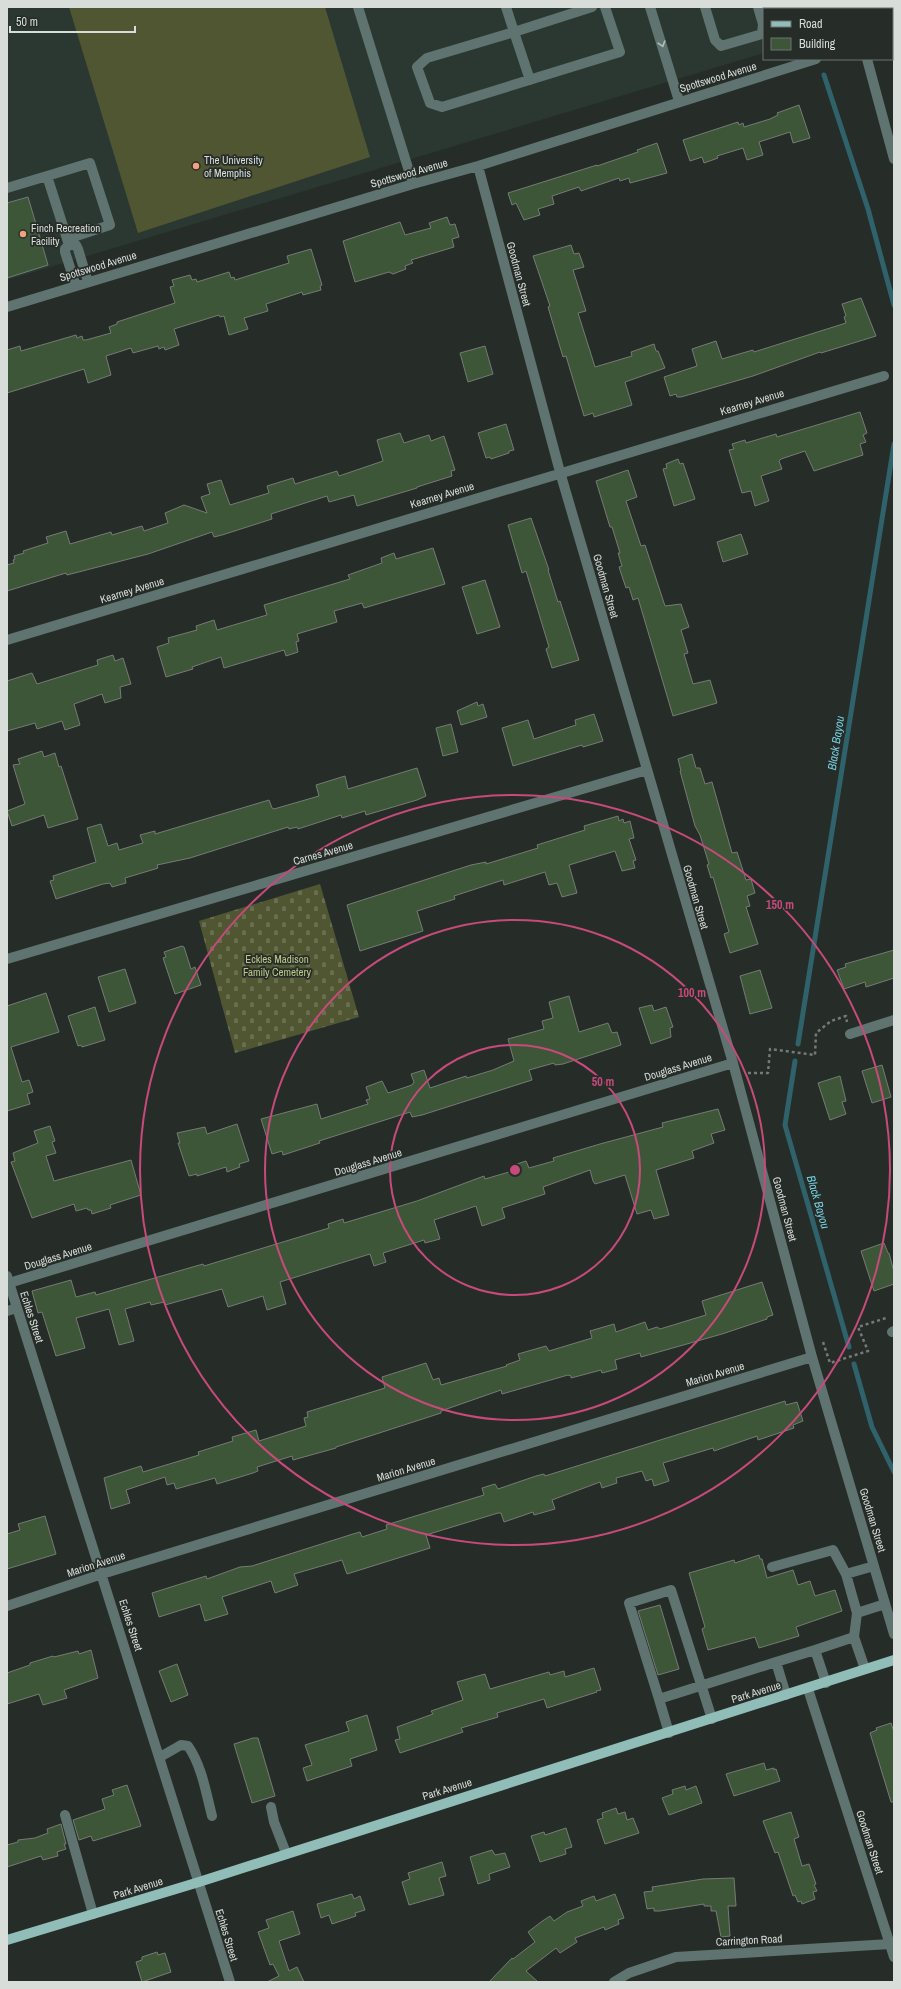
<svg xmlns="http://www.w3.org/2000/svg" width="901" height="1989" font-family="'Archivo Narrow',sans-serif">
<defs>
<pattern id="cemetery-stones" width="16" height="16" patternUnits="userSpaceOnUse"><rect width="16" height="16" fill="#515632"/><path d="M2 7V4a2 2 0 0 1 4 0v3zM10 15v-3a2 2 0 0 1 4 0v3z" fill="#696e4f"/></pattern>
</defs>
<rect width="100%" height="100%" fill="#262d29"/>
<!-- built -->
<path fill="#2b3832" d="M7,7h781l1,2h-25v44l-757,227z"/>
<!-- cemetery -->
<path fill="url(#cemetery-stones)" d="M320,884l39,133 -124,36 -36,-132z"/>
<!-- garden -->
<path fill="#515632" d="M69,7h256l45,150 -232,76z"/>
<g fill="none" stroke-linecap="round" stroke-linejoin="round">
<!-- stream -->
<path stroke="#2f626b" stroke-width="5" d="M802,7l1,2
M824,75l44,134 26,96
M798,1044l96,-600
M795,1061l-10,64 64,222
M854,1364l18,63 22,45"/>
</g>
<!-- building -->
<path fill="#3e5638" stroke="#757b74" d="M799,105l11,33 -17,5 -3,-11 -31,10 4,13 -16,5 -4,-12 -26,8 1,2 -14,5 -2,-6 -12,4 -7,-21 55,-18 1,3 4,-2 1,4 26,-8 8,-4 -1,-2z
M657,143l10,30 -37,10 -1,-5 -9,3 -1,-3 -38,13 -2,-4 -27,9 2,8 -16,5 2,6 -16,5 -8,-17 -4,2 -4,-12 89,-28v1l41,-14 -1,-2z
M28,197l20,68 -41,13v-75z
M447,217l3,8 5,-1 4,13 -7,2 2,8 -43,13 2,3 -8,3 1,3 -13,5 -4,-2 -34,10 -12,-41 57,-19 5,13 26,-7 -2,-5z
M571,245l3,9 5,-1 5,14 -11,3 13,41 -8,2 17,54 37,-11 -1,-4 23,-8 2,7h2l7,17 -40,14 7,23 -38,12 -1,-4 -9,3 -18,-60 -3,1 -15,-50 2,-1 -17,-50z
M311,249l11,36 -2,1 1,4 -18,5 -1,-3 -36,12 2,7 -24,7 4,11 -19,6 -5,-19 -4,1 -1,-2 -45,14 5,16 -14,5 -1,-3 -5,2 -1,-3 -25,7 -2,-5 -25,8 5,19 -23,8 -4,-14 -77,24v-43l13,-4 1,5 55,-16 1,3 5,-2 1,4h3l25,-7 -2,-6 8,-3v-2l58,-19 -5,-16 4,-1 -2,-6 18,-5 2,5 4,-1 1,3 32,-10 2,6 3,-1 1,3 54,-17 -2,-7z
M861,298l15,38 -55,17 -1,-1 -67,24 -72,21h-4l-1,-3 -6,2 -6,-19 33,-11 -5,-17 24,-8 6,18 31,-9 1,2 92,-29 -2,-6 2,-1 -4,-12z
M485,346l8,28 -25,8 -8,-29z
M860,412l7,21 -4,2 3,7 -6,2 3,11 -49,16 -9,-20 -24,8 -2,2 3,8 -21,7 8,25 -14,5 -4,-15 -9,2 -13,-43 5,-1 -2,-5 13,-4 1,3 30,-9 1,3z
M506,424l8,26 -5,1v2l-18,6 -1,-2 -4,1 -8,-25z
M400,433l4,10 25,-8 2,6 13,-5 11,34 -4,1 1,5 -35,11v1l-60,18 -3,-11 -25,7 -2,-6 -56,18 1,5 -50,16 -8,2 -2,-5 -64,22 -81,21 -1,-2 -59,18v-26l7,-2 -1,-3 2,-1 -1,-3 10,-3 -1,-2 25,-8 -2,-6 20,-6 4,13 41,-12 1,3 30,-9 2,5 24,-8 -3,-10 19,-8 23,8 -6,-16 9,-3 -3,-10 14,-4 9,25 39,-12 -2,-7 26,-8 2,6 42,-13 2,5 44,-15 -6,-21z
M678,459l2,5 3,-1 12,36 -21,7 -11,-37 4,-1 -1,-4z
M628,470l9,27 -11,4 15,45 4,-1 20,61 16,-2 3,9 5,14 -8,3 7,23 -4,1 9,30 17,-4 7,23 -44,13 -35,-118 -5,2 -4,-13 -3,1 -7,-21 3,-1 -4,-13h2l-8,-26h-2l-14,-46z
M531,518l18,52h-1l10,32 2,-1 19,59 -27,8 -6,-19 3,-2 -23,-76 -4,2 -14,-48z
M741,534l7,20 -25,8 -6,-20z
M433,548l12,36 -81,24 -2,-5 -28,8 3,11 -40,12 2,7 -3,1 2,10 -12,4 -2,-6 -60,18 -3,-11 -29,10 1,2 -27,8 -9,-30 12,-4 -1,-5 29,-8 -1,-4 18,-6 3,10 50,-15 -3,-10 86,-26 -2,-4 34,-12 -1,-5 13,-5 2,6z
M485,580l15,47 -23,7 -15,-47z
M113,655l2,6 8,-3 8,26 -11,3 1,11 -16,5 -3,-9 -28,10 6,21 -15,5 -3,-9 -25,8 -2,-6 -28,8v-50l25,-8 5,11 61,-19 -1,-5z
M477,702l1,4 5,-2 4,13 -26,8 -4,-14z
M594,714l9,27 -20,6 -1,-2 -69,21 -11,-38 26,-8 6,19 42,-14 -1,-5z
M451,724l7,28 -15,4 -7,-28z
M42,751l2,6 11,-4 4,14 2,-1 17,53 -30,9 -4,-13 -32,11 -5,-15 18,-7 -12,-39 7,-1 -2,-5z
M692,754l4,14h4l5,16 7,-2 20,71 5,-1 9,28 5,-1 4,14 -8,3 3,10 -4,1 12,37 -28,9 -6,-19 5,-2 -16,-55 -2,1 -4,-13 2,-1 -9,-29 -5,-9 -15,-55h1l-3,-12z
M417,768l9,28 -9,4 -51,15 -1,-4 -23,7 -1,-3 -43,14 -1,-2 -8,2 -1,-2 -98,31 -33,7 1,3 -3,1 -30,9 1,5 -14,4 -2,-4 -7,1 -47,15 -6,-18 4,-1 -1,-4 43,-14 -9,-34 14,-4 7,22 9,-3 2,7 24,-7 -3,-8 15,-4v3l114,-34 3,8 2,1 45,-13 -3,-11 29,-9 3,13z
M618,816l1,5 4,-2 1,4 6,-2 4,17 -5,1 7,21 -3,1 2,7 -13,3 -7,-20 -46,14 8,28 -15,4 -5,-14 -8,2 -4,-13 -41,13 -1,-5 -49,16 1,3 -38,12 6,20 -63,20 -13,-46 124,-40 15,-3v2l52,-16 -1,-3 48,-15 -1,-4z
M182,946l2,1 7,22 4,-2 6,18 -26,9 -12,-36 3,-1 -2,-5z
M894,950v28l-28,9 -1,-5 -21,7 -7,-19 9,-3 -1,-3z
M125,969l11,34 -27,9 -11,-35z
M760,970l12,38 -22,6 -10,-38z
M46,993l13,39 -48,15 11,35 7,-2 4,12 -6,2 3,10 -23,7v-105z
M569,996l10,36 29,-9 4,10 5,-1 4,13 -58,19 -8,1 -1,-2 -25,7 3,10 -110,35 -10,2 -2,-5 -91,29 1,2 -37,12 -1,-4 -10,3 -11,-35 56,-15 4,15 47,-15 -2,-4 4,-1 -4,-12 16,-6 6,12 24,-8 2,-3 -3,-8 13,-4 6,18 36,-12 1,2 26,-8 21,-9 -6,-22 36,-10 -2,-8 11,-3 -4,-16z
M652,1005l2,6 12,-4 7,20 -3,1 1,9 -20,7 -12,-36z
M95,1007l10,33 -23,7 -1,-2 -3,1 -10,-30z
M882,1065l9,32 -19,6 -10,-32z
M840,1076l6,25 -4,1 4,12 -16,6 -12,-37z
M718,1109l7,21 -14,4 3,9 -22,8 2,7 -38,12 13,45 -15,4 -3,-9 -14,4 -12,-39 -30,9 -2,-3 -3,-11 -47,17 2,7 -43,14 3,10 -23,8 -6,-20 -42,14 6,19 -15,4 -1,-3 -41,13 3,9 -12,4 -4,-12 -90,28 6,22 -19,6 -4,-14 -35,11 -6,-18 -57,16 -1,-3 -13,3 -1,-3 -25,7 9,32 -15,4 -10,-36 -33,9 9,30 -29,8 -14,-44 -4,1 -6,-22 39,-11 5,17 19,-5 1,3 107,-31 1,2 125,-38 -1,-4 15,-5 1,4 73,-22 67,-25 1,3 31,-9 -2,-5 12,-4 3,7 25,-7 -1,-3 47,-14 63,-17 -1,-4z
M237,1124l12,37 -10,3 1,3 -13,5 -1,-5 -29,9v-2l-8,2 -11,-33h2l-3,-10 28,-6 2,7z
M50,1126l5,15 -3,1 4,11 -10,3 8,25 77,-21 10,35 -31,10 1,3 -19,6 -1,-4h-3l-1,-2 -11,3 -2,-7 -42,14 -21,-56 4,-1 -2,-8 25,-10 -4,-12z
M884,1243l4,10h1l5,19v12l-20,7 -13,-40z
M762,1282l11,33 -6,2v2l-45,15 -81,23 -1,-4 -25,7 2,9 -15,4 -1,-3 -30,8v-2l-3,-1 -66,19 -1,-4 -60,21v2l-105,34v1l-43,12 -1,-4 -35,11 1,4 -5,2 -36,11 -2,-6 -39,11 -2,-6 -7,2 -2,-8 -39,13 4,13 -19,6 -7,-31 37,-12 2,6 56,-17 -1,-3 35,-11 -1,-4 24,-7 3,11 47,-15 -2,-8 4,-1 -1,-5 78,-24 -3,-11 44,-14 7,17 6,-2 2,7 66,-19 -1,-1 14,-5 -2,-6 28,-8 3,5 43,-13 -2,-7 24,-7 2,8 29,-10 3,8 9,-3 3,2 46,-14 -4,-14z
M785,1401l1,4 11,-3 6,19 -10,4 1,3 -36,12 -1,-4 -43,15 -1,-3 -50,15 6,18 -15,5 -2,-7 -6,2 -4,-10 -26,7 1,5 -15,5 -2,-6 -48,18 3,9 -21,6 -1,-3 -29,10 -3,-9h-3l-72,22 4,13 -83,26 -5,-14 -48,14 4,11 -23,8 -4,-12 -49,16 6,17 -23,7 -5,-17 -41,13 -7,-24 54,-17 1,3 33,-12 12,-1 101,-32 7,-2 2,5 25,-8 -1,-4 98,-30 -2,-7 13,-4 3,5 38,-13 8,-2 1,2z
M45,1516l11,38 -49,15v-35l13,-4 -2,-6z
M759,1555l1,4h2l5,19 26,-8 5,15 12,-4 5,15 20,-6 7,21 -46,16 3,9 -40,12 -4,-11 -47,13 -6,-21 3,-2 -16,-54 45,-13 1,3z
M660,1605l19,64 -21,6 -20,-64z
M91,1650l7,28 -34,12 3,8 -24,7 -4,-11 -32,10v-31l23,-8v-2l23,-7 1,1 24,-6 1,3z
M177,1664l11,31 -17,7 -12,-31z
M594,1668l7,22 -5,1 1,1 -50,16 -3,-9 -47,14 1,4 -37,11 2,4 -63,21 -5,-13 5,-1 -3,-12 36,-13 -2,-3 32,-11 -6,-18 28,-8 5,15 59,-17 1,3 14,-4 1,6z
M367,1715l10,35 -27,9 2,7 -45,15 -4,-13 9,-3 -7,-20 44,-14 -3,-9z
M891,1723l3,9v70h-3l-21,-69 7,-3 -1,-2z
M253,1738h5l17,58 -23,7 -18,-59z
M764,1763l2,7 8,-2v2l2,-1 4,12 -46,15 -8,-22z
M127,1785l14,41 -48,15 -2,-5 -12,4 -6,-20 32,-11 -3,-10 12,-4 -2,-5z
M685,1786l1,4 10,-4 6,17 -33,12 -7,-17 11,-4 -1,-4z
M616,1808l2,6 7,-2 2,8 6,-2 6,15 -34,11 -8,-24 6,-2 -1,-5z
M791,1812l8,25 -5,2 8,27 7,-2 7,20 -2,1 3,6 -4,1 2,7 -13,5 -1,-3 -3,1 -3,-7 -2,1 -15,-44 -3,1 -12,-32z
M61,1824l5,20h-2l2,5 -9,3 1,4 -15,4 -2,-4 -34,11v-22l11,-3v-2l17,-2 13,-5 -1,-4z
M566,1828l6,19 -7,2 1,5 -26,8 -9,-26 13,-4 1,3z
M492,1850l3,5 10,-2 5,14 -21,7 1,6 -12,4 -8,-27z
M442,1862l4,14 -7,2 5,17 -35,10 -7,-23 8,-3 -2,-6z
M734,1878l2,28h-8l2,30 -9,1 -5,-26h-5v-5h-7v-2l-44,7h-6v-3l-7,1 -3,-17 9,-1 -1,-4 51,-8z
M352,1894l2,5 6,-3 5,14 -10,3 1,3 -24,8 -3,-9 -8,3 -4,-14z
M615,1894l9,24 -6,2 1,4 -14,6 -1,-3 -29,11 2,4 -17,11 -4,-5 -30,23 12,11h-49l23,-24 1,1 22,-17 -7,-10 13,-10 9,-6 4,5 13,-9 16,-6 -2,-5 13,-5 2,5z
M293,1911l7,23 -21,7 10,30 8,-4 7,15h-37l12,-6 -6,-12 -3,1 -12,-33 11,-4 -3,-8z
M157,1952l1,3 7,-2 6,19 -29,10 -6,-20 6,-2v-3z"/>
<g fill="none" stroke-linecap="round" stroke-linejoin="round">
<!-- path -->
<path stroke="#747a77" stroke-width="2.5" stroke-dasharray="3 3" stroke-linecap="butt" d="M748,1073h20l2,-24 45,6 1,-22 15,-12 15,-5 1,6
M823,1342l7,21 38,-12 -10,-24 28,-9 1,2"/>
<!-- minor -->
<path stroke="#5f7471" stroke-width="10" d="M358,7l55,177
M506,7l8,25 -87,26 -10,9 13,36 12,4 178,-55 -15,-45
M650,7l29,94
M705,7l10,33 6,6 41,-12 1,-10 -5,-17
M892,35l2,-1
M867,59l27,100
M530,80l-16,-48 78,-25
M478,166l82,306 173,591 79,294 82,277
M7,188l40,-12
M67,239l43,-14 -20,-62 -43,13 22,69
M76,286l-11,-34v-3l4,-4h7l2,4 10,33
M7,307l406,-123 65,-18 338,-107
M7,640l877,-264
M7,959l640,-189
M850,1034l44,-14
M7,1276l223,706
M9,1283l724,-220
M7,1311l10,-3
M892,1332l2,-1
M772,1567l61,-17 13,24 11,39 -3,24 -39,13 11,33
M846,1574l28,-8
M7,1606l95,-32 710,-217
M857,1613l28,-9
M854,1637l11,32
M808,1689l86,268
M786,1695l-10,-33 39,-12
M659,1699l10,34
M712,1719l-41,-129 -42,13 30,96 117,-37
M160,1757l21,-12 7,1c14,20 18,47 24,70
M271,1807l3,15 12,31
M65,1815l28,99
M614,1982l15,-9 47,-16 214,-13"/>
<!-- major -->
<path stroke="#90bdb7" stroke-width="10" d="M7,1940l192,-58 695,-222"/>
</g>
<!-- one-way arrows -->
<defs><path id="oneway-chevron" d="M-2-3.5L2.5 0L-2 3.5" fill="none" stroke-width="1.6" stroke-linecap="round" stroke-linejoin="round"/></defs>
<use stroke="#b4beba" href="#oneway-chevron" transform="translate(662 44) rotate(73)"/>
<!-- distance rings -->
<g fill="none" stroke="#c8497b" stroke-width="2">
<circle cx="515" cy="1170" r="125"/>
<circle cx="515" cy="1170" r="250"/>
<circle cx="515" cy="1170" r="375"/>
</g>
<!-- markers -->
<g fill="#f1a17d" stroke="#262d29" stroke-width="1.5">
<circle cx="196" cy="166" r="4"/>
<circle cx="23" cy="234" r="4"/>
</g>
<g text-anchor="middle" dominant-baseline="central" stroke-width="3.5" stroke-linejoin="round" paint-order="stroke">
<!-- street labels -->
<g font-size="11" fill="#d8ddda" stroke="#262d29">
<text transform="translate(718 77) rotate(-17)">Spottswood Avenue</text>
<text transform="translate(409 173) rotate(-16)">Spottswood Avenue</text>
<text transform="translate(98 266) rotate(-17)">Spottswood Avenue</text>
<text transform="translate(519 274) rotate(75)">Goodman Street</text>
<text transform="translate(752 402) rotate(-17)">Kearney Avenue</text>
<text transform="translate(442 495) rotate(-17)">Kearney Avenue</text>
<text transform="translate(606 586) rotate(74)">Goodman Street</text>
<text transform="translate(132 590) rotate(-17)">Kearney Avenue</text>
<text transform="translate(323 853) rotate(-16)">Carnes Avenue</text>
<text transform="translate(696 897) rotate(74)">Goodman Street</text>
<text transform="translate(678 1067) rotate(-17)">Douglass Avenue</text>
<text transform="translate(368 1162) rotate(-17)">Douglass Avenue</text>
<text transform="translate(785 1209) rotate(75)">Goodman Street</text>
<text transform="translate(58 1256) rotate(-17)">Douglass Avenue</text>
<text transform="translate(32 1317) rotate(72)">Echles Street</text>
<text transform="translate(715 1374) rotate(-17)">Marion Avenue</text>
<text transform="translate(406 1469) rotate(-17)">Marion Avenue</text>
<text transform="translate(873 1520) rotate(73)">Goodman Street</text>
<text transform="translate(96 1564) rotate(-18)">Marion Avenue</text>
<text transform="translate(131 1625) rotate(72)">Echles Street</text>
<text transform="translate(756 1692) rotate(-17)">Park Avenue</text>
<text transform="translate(447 1789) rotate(-17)">Park Avenue</text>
<text transform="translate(870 1842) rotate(72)">Goodman Street</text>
<text transform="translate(138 1888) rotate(-17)">Park Avenue</text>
<text transform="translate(227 1935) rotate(73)">Echles Street</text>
<text transform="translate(749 1940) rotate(-3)">Carrington Road</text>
</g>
<!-- poi labels -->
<g font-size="11" fill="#d8ddda" stroke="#262d29" text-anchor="start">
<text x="204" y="160">The University<tspan x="204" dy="13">of Memphis</tspan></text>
<text x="31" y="228">Finch Recreation<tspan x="31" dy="13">Facility</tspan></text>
</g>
<!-- park labels -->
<g font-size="11" fill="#bcc786" stroke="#262d29">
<text x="277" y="959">Eckles Madison<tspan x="277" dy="13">Family Cemetery</tspan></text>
</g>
<!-- water labels -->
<g font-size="12" font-style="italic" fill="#77cede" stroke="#262d29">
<text transform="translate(836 743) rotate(-81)">Black Bayou</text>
<text transform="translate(818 1202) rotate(74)">Black Bayou</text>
</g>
</g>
<circle cx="515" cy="1170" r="6" fill="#c8497b" stroke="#262d29" stroke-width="2"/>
<g font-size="12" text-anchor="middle" font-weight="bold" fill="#c8497b" stroke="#262d29" stroke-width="3.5" stroke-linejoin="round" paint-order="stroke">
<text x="780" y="909">150 m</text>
<text x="692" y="997">100 m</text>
<text x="603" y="1086">50 m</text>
</g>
<!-- border -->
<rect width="901" height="1989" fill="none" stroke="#d8ddda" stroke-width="16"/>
<!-- legend -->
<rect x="763" y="8" width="130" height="52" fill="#262d29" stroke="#6d7370"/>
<rect x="771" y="21" width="20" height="6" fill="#90bdb7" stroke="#6d7370"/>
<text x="799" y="28" font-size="12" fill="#d8ddda">Road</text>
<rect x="771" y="38" width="20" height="12" fill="#3e5638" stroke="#6d7370"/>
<text x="799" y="48" font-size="12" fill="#d8ddda">Building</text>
<!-- scale -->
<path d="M10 26v6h125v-6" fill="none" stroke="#d8ddda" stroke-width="2"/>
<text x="16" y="26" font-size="12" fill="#d8ddda" stroke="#262d29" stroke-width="3" paint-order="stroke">50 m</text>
</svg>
